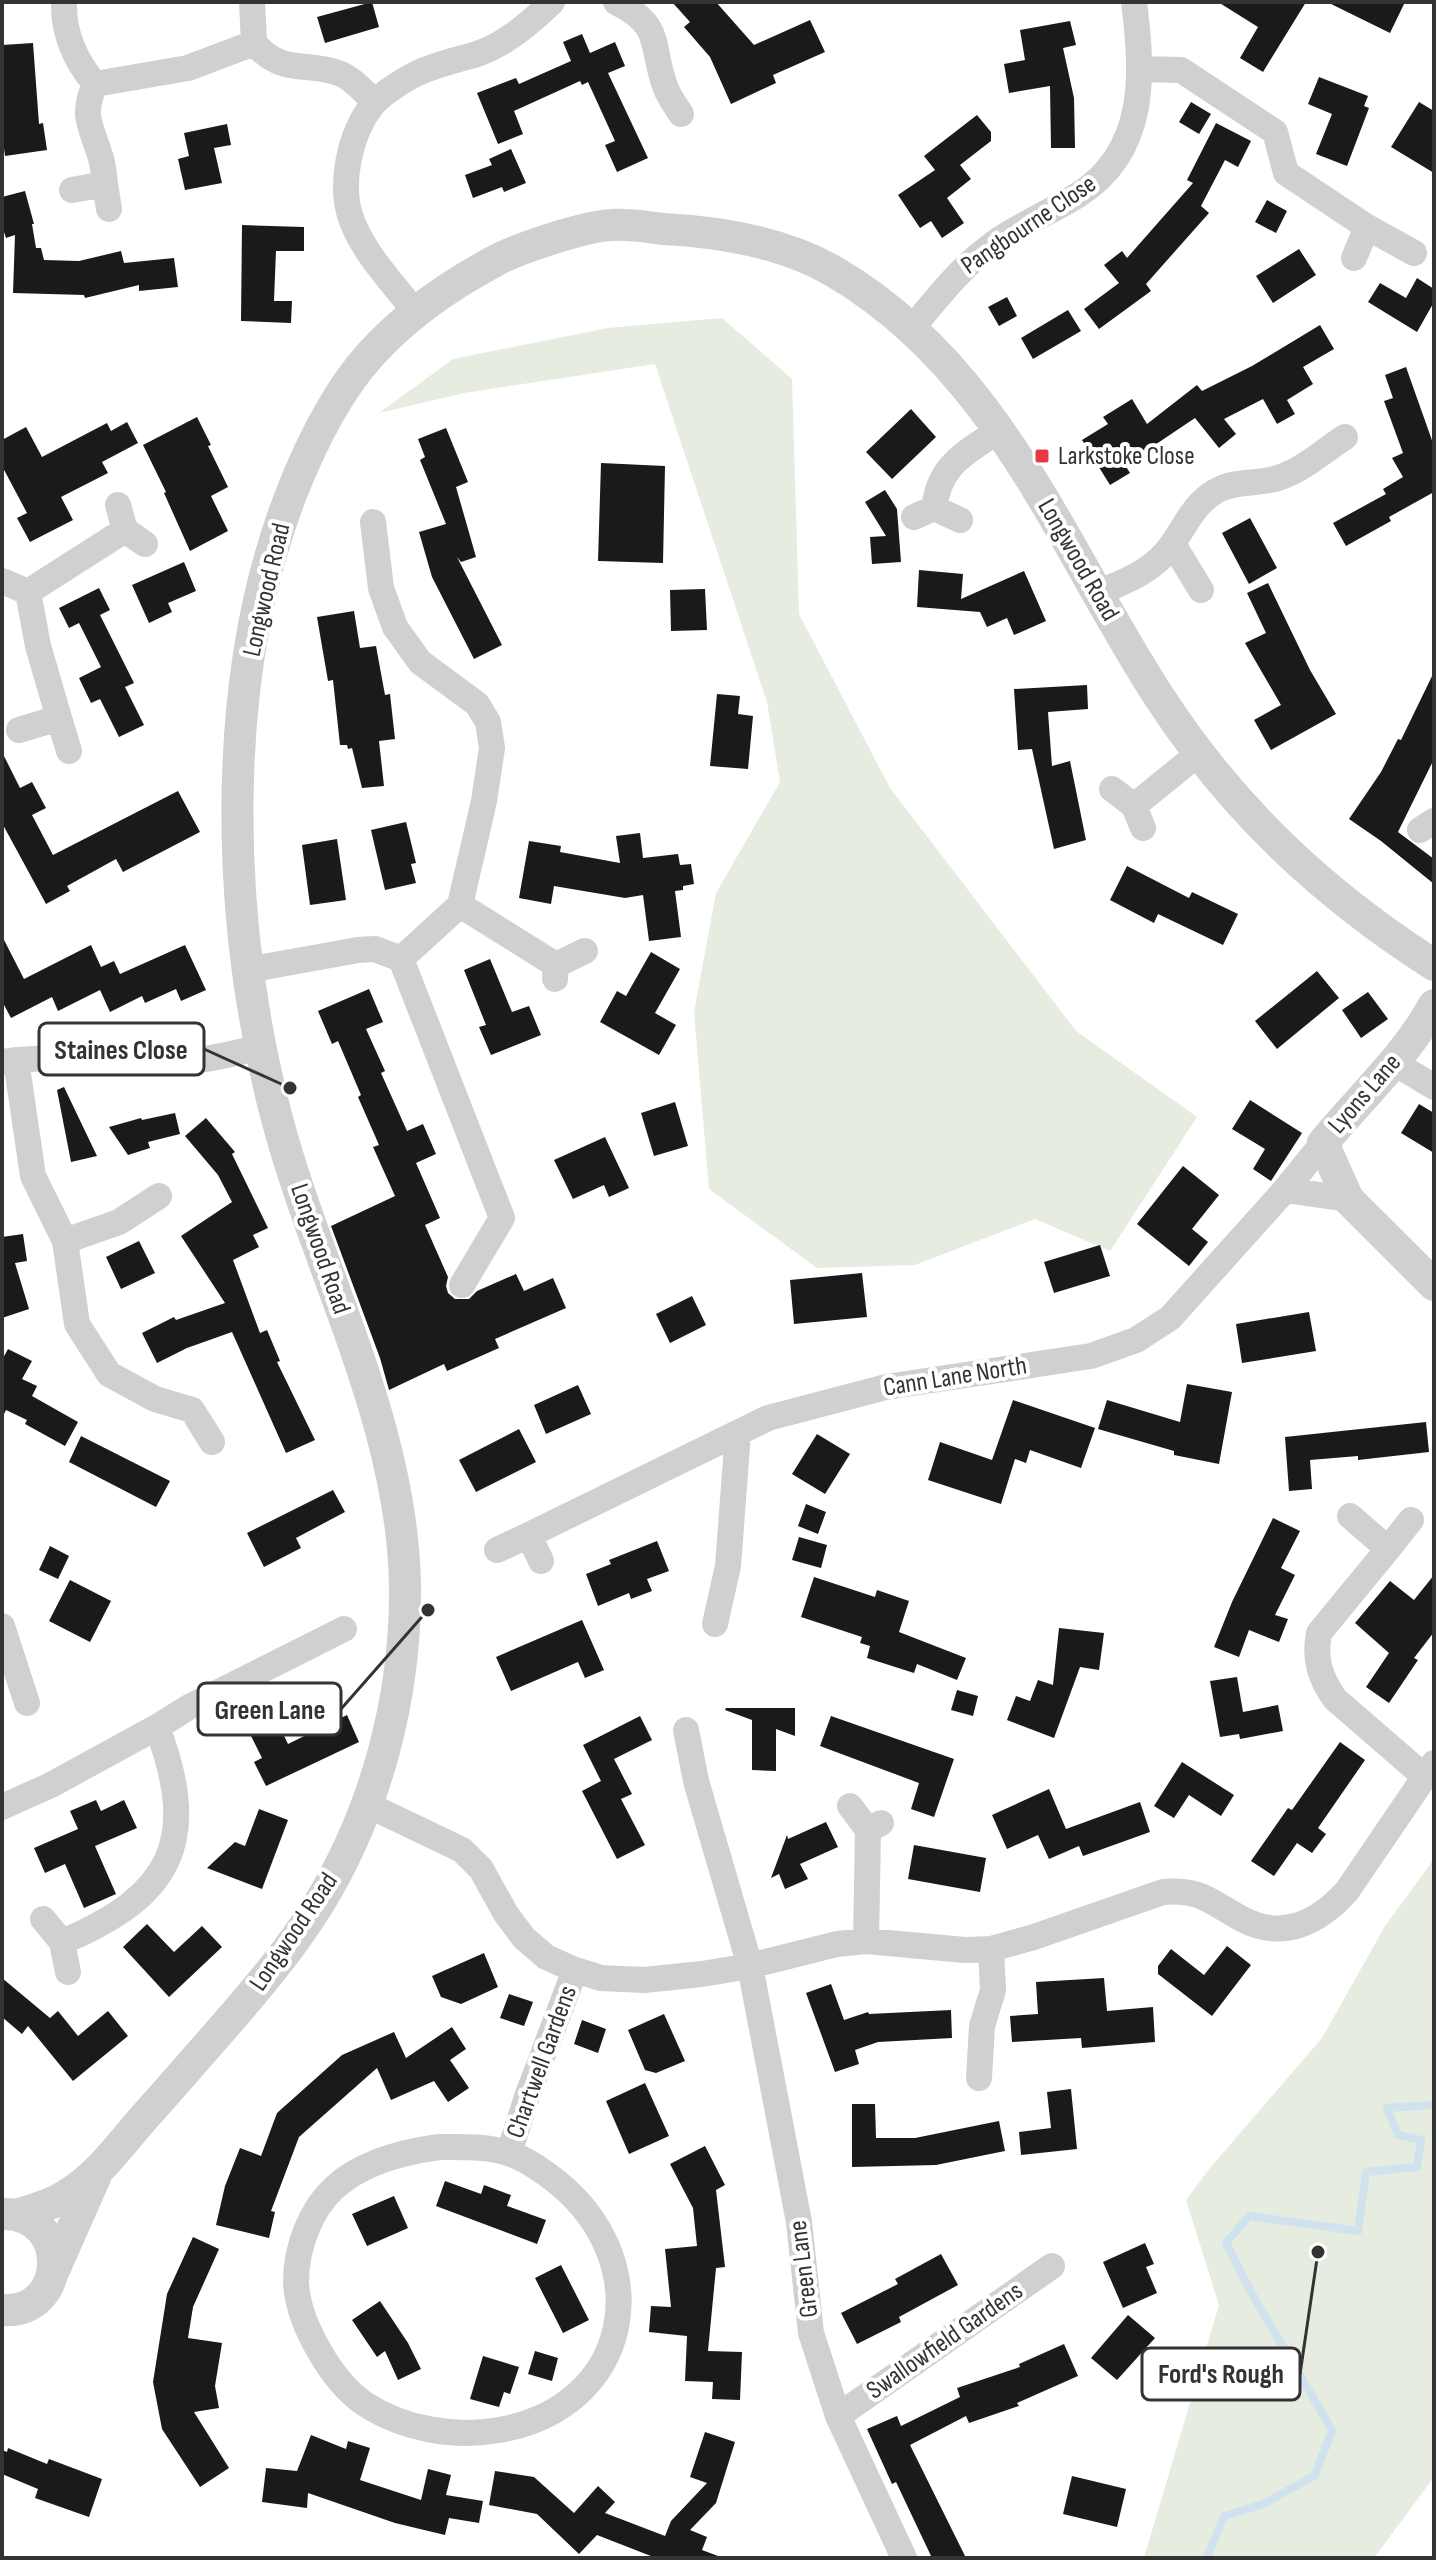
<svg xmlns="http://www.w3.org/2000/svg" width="1436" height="2560" font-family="'Sofia Sans Condensed',sans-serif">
<rect width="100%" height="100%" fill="#fff"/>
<!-- green -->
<path fill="#e6ecdf" d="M722,318l70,61 7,235 91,174 186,243 121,86 -87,134 -75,-32 -120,46 -98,3 -108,-79 -15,-177 22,-119 64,-111 -13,-80 -112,-338 -191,29 -85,20 74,-54 155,-31z
M1434,1859v618l-60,81h-230l75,-253 -33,-105 24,-32 112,-130 63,-112z"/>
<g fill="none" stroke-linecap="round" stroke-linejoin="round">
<!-- stream -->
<path stroke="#cfe2ee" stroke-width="8" d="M1207,2558l17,-42 40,-12 51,-29 17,-45 -81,-138 -25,-49 23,-27 109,15 8,-59 51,-5 4,-27 -23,-5 -11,-27 47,-3"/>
</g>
<!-- building -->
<path fill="#1a1a1a" d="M372,2l7,25 -54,16 -8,-26z
M672,2h44l38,43 56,-25 15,32 -52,23 3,8 -45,21 -21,-47 -26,-30 6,-5z
M1218,2h88l-43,70 -23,-14 18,-31z
M1327,2h78l-15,31z
M1070,21l6,24 -13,3 11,50 1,50h-24l-1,-62 -41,7 -5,-29 21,-4 -5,-30z
M582,34l8,19 25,-11 10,24 -17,7 40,85 -31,14 -12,-27 10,-4 -27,-59 -6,3 -2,-4 -66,30 9,23 -25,10 -21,-51 39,-15 3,6 52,-23 -8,-19z
M33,43l6,81 4,-1 4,27 -42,6 -3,-23v-88z
M1319,77l49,19 -4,10 5,2 -22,58 -31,-12 16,-40 -24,-10z
M1191,102l20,12 -12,20 -20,-12z
M1419,102l15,9v62l-43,-26z
M977,115l14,17v9l-31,24 11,14 -24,19 17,25 -22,15 -11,-17 -11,7 -22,-33 37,-25 -11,-14z
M1216,123l35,18 -13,26 -13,-7 -24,46 8,7 -63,71 5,7 -52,38 -15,-20 35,-26 -15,-18 18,-14 5,7 66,-75 -6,-3z
M227,124l4,21 -17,3 8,35 -37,7 -7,-31 11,-3 -5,-23z
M511,149l15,34 -22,9 -2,-5 -29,11 -8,-23 27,-10 -3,-6z
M25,191l9,33h-2l4,24h5l3,12 35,1 42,-10 3,12 50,-5 4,29 -39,4v-6l-54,13 -1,-3 -71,-2 2,-58 -9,3 -4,-12v-29z
M1267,200l20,11 -11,22 -21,-11z
M242,225l62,2v24h-28l-2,50h18l-1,22 -50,-2z
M1299,249l17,26 -43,28 -17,-27z
M1417,278l17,11v13l-17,30 -49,-30 12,-19 26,15z
M1007,297l10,19 -18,10 -11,-19z
M1068,310l13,21 -48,28 -12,-21z
M1320,325l14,24 -31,18 10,17 -26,16 8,14 -18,10 -14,-25 -39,20 12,15 -17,14 -24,-30 -70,47 5,8 -20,12 -28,-45 26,-16 -5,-7 29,-18 15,25 50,-39 5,6 50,-25z
M1406,367l28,79v46l-45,25 2,4 -45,25 -13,-23 53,-29 -3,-5 20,-12 -11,-19 11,-5 -19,-52 9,-3 -8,-23z
M911,409l25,28 -44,42 -26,-27z
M197,417l14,28 -3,1 20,41 -17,9 17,35 -38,20 -26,-58 2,-1 -23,-47z
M127,422l11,21 -36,19 6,11 -47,24 12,23 -43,22 -13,-24 10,-5 -25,-47v-26l24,-13 16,30 65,-34 4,8z
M446,428l22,54 -12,5 20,70 -15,5 -4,-5 45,88 -28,14 -42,-82 -13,-45 27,-8 -26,-64 5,-3 -7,-18z
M601,463l64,3 -2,97 -65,-2z
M885,490l12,19 4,53 -29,2 -2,-27 16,-1 -21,-34z
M1250,518l27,50 -28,16 -27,-51z
M184,562l12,29 -28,12 4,9 -23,11 -17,-38z
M919,570l44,4 -2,25 63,-28 22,50 -32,14 -7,-17 -20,9 -7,-15 -63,-5z
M1268,583l42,87 26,44 -65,36 -17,-30 27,-15 -36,-62 21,-10 -19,-40z
M99,588l11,22 -10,5 34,68 -9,4 19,38 -25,12 -19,-38 -9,4 -12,-25 22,-11 -22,-44 -10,5 -10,-20z
M705,589l2,41 -36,1 -1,-41z
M354,611l6,37 16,-2 9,49 5,-1 5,45 -16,2 5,45 -22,2 -10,-40 -4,1 -1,-4h-7l-7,-65 -5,1 -11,-64z
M1434,672v87l-36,73 36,27v25l-53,-43 -32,-22 32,-47 17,-33 3,1z
M1087,685l1,24 -40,3 4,54 18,-5 16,79 -32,9 -22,-100 -14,1 -4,-61z
M717,694l23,2 -2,18 15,2 -5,53 -38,-3z
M2,752l18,36 12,-6 14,26 -14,7 21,40 125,-64 22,41 -77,40 -7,-13 -49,27 3,5 -24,13 -44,-81z
M406,822l10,41 -5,1 5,19 -31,7 -14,-60z
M640,833l3,25 35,-4 2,11 11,-1 3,20 -11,2v4l-8,1 6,46 -32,4 -6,-46 -18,3 -71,-12 -3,18 -32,-6 10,-57 32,5 -1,6 60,11 -4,-27z
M337,839l9,61 -36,5 -8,-60z
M1127,866l62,32 3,-6 46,22 -15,31 -65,-31 -4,9 -44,-23z
M2,936l22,43 67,-34 10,22 13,-6 6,13 65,-29 21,45 -25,11 -5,-12 -31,14 -3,-7 -32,16 -10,-22 -42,21 -6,-14 -41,21 -9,-17z
M651,952l29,17 -25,44 21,12 -17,30 -59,-33 17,-31 9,5z
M490,959l22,53 17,-6 12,29 -50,20 -12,-28 7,-2 -22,-55z
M1317,971l22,27 -62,51 -22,-28z
M369,989l14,33 -17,7 19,42 -4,2 26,58 16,-7 13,30 -20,9 24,55 -15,7 23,52 -2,9 2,7 7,6h14l8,-8 39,-17 8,17 29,-13 13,30 -71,31 4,9 -52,23 -3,-7 -55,26 -9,-32 -49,-132 64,-30 -22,-49 6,-2 -21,-48 3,-2 -23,-54 -6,3 -14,-33z
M1368,992l20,27 -27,19 -19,-28z
M64,1087l33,69 -26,6 -14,-72z
M1250,1100l52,33 -31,48 -18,-12 12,-20 -33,-20z
M675,1102l13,44 -34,10 -13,-43z
M1419,1104l15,9v40l-33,-20z
M175,1113l5,21 -32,8 2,6 -22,7 -19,-28 32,-9 1,2z
M206,1118l29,34 -3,2 36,74 -15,7 6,12 -26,13 27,73 7,-3 13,31 -3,1 38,78 -29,13 -54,-121 -45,16 -30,15 -15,-30 32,-16 2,3 49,-17 -44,-67 51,-34 -14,-27 -33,-39z
M605,1137l24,51 -20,9 -5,-12 -31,14 -19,-39z
M1183,1166l36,29 -27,34 16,13 -19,24 -52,-42z
M23,1234l4,27 -12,2 14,46 -27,9v-81z
M139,1241l16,32 -34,16 -15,-32z
M1100,1245l10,31 -56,17 -10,-31z
M862,1273l5,44 -73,7 -4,-44z
M692,1296l14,29 -36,18 -14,-29z
M1309,1312l7,39 -74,12 -6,-39z
M8,1349l24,12 -10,18 15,7 -5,10 46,26 -13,24 -40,-22 2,-4 -21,-10 -4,8v-58z
M1187,1384l45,8 -13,72 -45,-9v-4l-76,-22 9,-29 73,22z
M578,1385l13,29 -45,20 -12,-29z
M1013,1400l82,28 -14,40 -51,-18 -4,13 -11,-4 -14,45 -73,-24 12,-38 52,18z
M1426,1422l3,30 -71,8v-4l-48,4 2,29 -23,2 -4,-54z
M519,1429l17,33 -60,30 -17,-32z
M817,1434l33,20 -25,40 -33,-20z
M81,1436l89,45 -14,26 -87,-45z
M333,1490l12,22 -49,26 5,10 -37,19 -17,-34z
M806,1504l20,8 -8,22 -20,-8z
M1273,1518l27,13 -19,37 14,7 -20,40 13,4 -9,23 -30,-12 -10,27 -25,-10 18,-45z
M799,1537l28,8 -6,23 -29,-8z
M657,1541l12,30 -22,8 5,12 -21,8 -2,-6 -31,13 -12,-32 25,-10 -2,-4z
M50,1546l19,10 -11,23 -19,-9z
M1434,1575v57l-20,26 4,2 -29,43 -23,-16 23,-34 -34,-30 35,-42 24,19z
M814,1577l61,20 2,-7 32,11 -10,31 67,26 -9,22 -40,-16 -3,9 -47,-15 3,-12 -10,-3 2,-6 -61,-20z
M70,1580l41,21 -21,41 -41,-21z
M582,1620l22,50 -19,8 -7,-16 -67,29 -15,-34z
M1059,1628l45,5 -5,37 -19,-3 -26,71 -47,-18 9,-24 14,5 8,-21 15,5z
M1237,1677l6,35 35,-7 5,26 -43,8 -1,-5 -19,3 -10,-56z
M957,1690l21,6 -5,20 -22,-6z
M726,1708h69v28l-19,-7v42l-24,-1v-50l-27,-10z
M273,1713l15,31 59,-29 12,27 -93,44 -12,-24 8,-4 -16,-32z
M640,1716l12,24 -38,19 18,35 -11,5 24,46 -28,14 -35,-68 19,-10 -18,-36z
M831,1716l123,43 -20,58 -23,-8 8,-26 -99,-37z
M1340,1742l25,18 -47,68 8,6 -14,19 -15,-10 -23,33 -23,-15 37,-53 4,2z
M1182,1762l52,33 -13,21 -32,-21 -15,23 -20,-12z
M1049,1789l17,40 74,-27 10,30 -67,24 -4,-10 -30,13 -11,-24 -31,14 -15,-34z
M96,1800l5,11 23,-11 13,28 -42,18 21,48 -32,14 -19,-44 -20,9 -11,-25 44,-19 -8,-18z
M259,1809l29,11 -26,69 -55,-21 28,-26 10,4z
M826,1822l12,25 -38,17 8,15 -23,10 -6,-15 -8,4 16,-43 1,4z
M914,1845l72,13 -6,34 -72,-13z
M147,1924l27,28 28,-26 20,21 -53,50 -46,-50z
M1227,1946l24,19 -39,51 -54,-42v-8l13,-17 33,26z
M484,1953l14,34 -37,17 -20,-7 -9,-21z
M2,1978l48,40 8,-7 20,25 30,-25 20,25 -55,45 -45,-55 -6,8 -20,-17z
M1104,1978l3,33 46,-4 2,35 -73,6 -1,-10 -69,4 -2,-26 28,-2 -2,-32z
M831,1984l13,36 24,-8 1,2 82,-4 1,28 -74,4 -23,8 4,14 -24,8 -29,-79z
M509,1994l24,8 -9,24 -24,-8z
M664,2014l21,47 -29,12 -11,-3 -17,-40z
M582,2020l24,9 -8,24 -24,-9z
M452,2027l14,22 -16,11 19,28 -21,14 -14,-21 -43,19 -14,-32 -78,69 -28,74 4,1 -6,26 -53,-13 9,-39 15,-38 21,8 16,-43 65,-58 52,-23 12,26z
M645,2083l24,53 -40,18 -23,-53z
M1071,2089l6,60 -56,6 -2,-23 32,-4 -4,-36z
M852,2104h23l1,34h39l84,-17 6,30 -69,14 -84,2z
M705,2146l20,39 -9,5 9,77 -9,1 -8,83 34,1 -2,48 -28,-1 1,-17 -28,-1 2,-45 -38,-4 2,-26 20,1 -6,-58 32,-3 -4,-38 -23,-44z
M445,2181l36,13 3,-9 27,10 -4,11 39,14 -9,24 -101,-38z
M394,2196l14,32 -41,18 -15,-32z
M193,2237l26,12 -26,58 -5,31 34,5 -7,43 4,22 -25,4 35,56 -29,19 -38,-58 -9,-47 14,-88z
M1145,2243l9,21 -8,3 11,26 -34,15 -20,-46z
M941,2254l17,31 -59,32 2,5 -44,22 -16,-31 57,-29 -3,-5z
M561,2265l28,55 -26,13 -28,-55z
M380,2301l28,42 13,26 -23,11 -13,-29 -8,6 -25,-37z
M1128,2315l27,23 -38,42 -26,-22z
M1064,2344l14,32 -61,27 2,3 -50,17 -3,-7 -56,29 56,113h-34l-36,-76 -4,2 -25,-55 30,-13 4,10 59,-29 -3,-9 63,-21 -1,-3z
M535,2351l23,7 -6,23 -24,-7z
M483,2356l36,11 -9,27 -6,-2 -5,15 -29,-8z
M705,2432l30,10 -19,61 -26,27 17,7 -5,13 16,6v2h-62l-59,-23 -18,19 -42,-40 -48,-9 6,-34 39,6 40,36 24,-27 17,16 -10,11 60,23 6,-15 36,-38 -17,-6z
M311,2435l35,14 2,-8 22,7 -10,32 61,20 7,-31 23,6 -5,20 37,6 -4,22 -30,-5 -4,17 -50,-12 -87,-30 -1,15 -45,-6 4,-34 31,3z
M8,2448l39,16 2,-5 53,20 -13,38 -54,-19 3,-9 -36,-15v-24l5,2z
M1072,2476l54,13 -9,38 -54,-13z"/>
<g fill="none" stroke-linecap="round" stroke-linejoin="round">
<!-- minor -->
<path stroke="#d0d0d0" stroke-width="26" d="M64,2c-1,32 11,58 31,82 -13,30 -6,38 4,68 4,10 5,21 6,32
M252,2l2,41
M616,2c48,24 34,43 49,84 3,10 11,20 16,28
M1140,69l41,1 94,62 11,41 81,54
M95,84l93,-16 66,-25c30,34 52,17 87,31 12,5 24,19 34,28
M72,190l33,-6 4,25
M1354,258l13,-31 47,26
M415,312c-22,-29 -50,-57 -63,-91 -14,-36 -2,-88 21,-117 10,-11 32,-25 45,-31 19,-9 39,-13 59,-19 29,-10 53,-31 75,-52
M913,327c25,-30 48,-60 80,-83 26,-19 58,-32 85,-49 70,-44 65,-122 56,-193
M118,505l7,25 20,14
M934,508c6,-45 31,-54 65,-78
M914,517l20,-9 26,12
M373,522l8,66 14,39 25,35 57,42 11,18 4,26 -8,53 -24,104 -59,54
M1173,544l28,46
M2,581l26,11 10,54 21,72
M28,592l97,-62
M1097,593c28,-11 59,-23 76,-50 14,-20 21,-39 43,-52 18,-10 35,-7 54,-11 27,-5 52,-28 75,-43
M19,730l40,-12 10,33
M1112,789l22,17 9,22
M1134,806l64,-52
M1420,830l14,-9
M460,905l96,60
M247,970l111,-20 17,-1 26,10 101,259 -40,67
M555,979l1,-14 29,-14
M16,1060l17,116 32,65 12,83 32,50 46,25 37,11 20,32
M2,1062c55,-9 111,2 166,1 31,-1 62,-8 92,-16
M1393,1062l41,25
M1285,1190l63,9
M65,1241l54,-19 40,-26
M1350,1516l38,33 23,-29
M529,1535l239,-117 118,-31 205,-31 45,-16 34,-22 115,-128 38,-47
M1388,1549l-69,84c-5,26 1,45 16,66l90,78
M497,1550l32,-15 12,26
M715,1624l13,-58 10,-133
M2,1626l25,77
M157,1727l32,-20 155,-78
M686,1730l10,51 54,185 49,256 12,111 27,83 66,142
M366,1804l96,46 19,19 25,45 18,24 22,19 29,13 26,8 43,2 58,-6 48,-8 87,-22 29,-3 99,9 26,-1 43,-12 129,-45c39,-3 47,10 79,27 41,22 77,3 105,-28l87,-128
M850,1806l18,24 13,-7
M2,1807l49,-22 106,-58c43,114 15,169 -95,215
M43,1919l19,23 6,30
M866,1941l2,-111
M979,2078l3,-52 11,-36 -2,-41
M439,2147c23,0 50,-1 72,7 17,6 32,17 46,28 101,82 75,225 -58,248 -44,8 -96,-1 -134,-26 -33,-22 -68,-82 -69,-123 0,-32 14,-71 38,-93 28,-26 68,-36 105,-41z
M509,2153l19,-59 47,-124
M838,2416l214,-150"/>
<!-- tertiary -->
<path stroke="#d0d0d0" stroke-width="32" d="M1434,1005c-28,51 -74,93 -111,138l25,56 86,86
M16,2215c17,-5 35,-10 49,-19 31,-18 53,-48 75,-74 27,-30 54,-61 81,-92 34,-39 70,-81 97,-125 58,-94 88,-208 87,-318 -2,-165 -88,-315 -129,-472 -50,-193 -58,-435 16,-623 19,-48 43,-98 78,-137 35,-39 78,-69 125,-94 24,-13 90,-35 117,-36 17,-1 35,2 52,4 58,3 118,13 169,42 165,96 228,275 327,427 72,111 163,196 274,267
M54,2270l42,-95
M2,2310c65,5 70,-94 3,-96"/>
</g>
<!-- markers -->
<rect fill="#e63946" stroke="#fff" stroke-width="3" x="1034" y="448" width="16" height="16" rx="4"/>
<g text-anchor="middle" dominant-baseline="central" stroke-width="8" stroke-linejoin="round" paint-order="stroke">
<!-- street labels -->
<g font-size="26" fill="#333" stroke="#fff">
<text transform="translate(1029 225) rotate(-34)">Pangbourne Close</text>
<text transform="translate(1078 560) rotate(60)">Longwood Road</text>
<text transform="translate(267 590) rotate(-77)">Longwood Road</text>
<text transform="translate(1365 1094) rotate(-49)">Lyons Lane</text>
<text transform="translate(320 1249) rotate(71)">Longwood Road</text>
<text transform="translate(955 1377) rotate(-9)">Cann Lane North</text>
<text transform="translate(294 1932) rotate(-56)">Longwood Road</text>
<text transform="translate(542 2062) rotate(-70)">Chartwell Gardens</text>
<text transform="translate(804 2269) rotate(-97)">Green Lane</text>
<text transform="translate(945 2341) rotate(-35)">Swallowfield Gardens</text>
</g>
<!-- poi labels -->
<g font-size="26" fill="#333" stroke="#fff" text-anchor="start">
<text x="1058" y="456">Larkstoke Close</text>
</g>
</g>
<!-- callouts -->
<path fill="none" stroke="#333" stroke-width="3" d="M290 1088L204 1049M428 1610L341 1709M1318 2252L1300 2374"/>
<g fill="#333" stroke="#fff" stroke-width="3">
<circle cx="290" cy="1088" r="8"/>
<circle cx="428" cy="1610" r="8"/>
<circle cx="1318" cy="2252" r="8"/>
</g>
<g fill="#fff" stroke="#333" stroke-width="3">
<rect x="39" y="1023" width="165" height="52" rx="8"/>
<rect x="198" y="1683" width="143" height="52" rx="8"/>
<rect x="1142" y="2348" width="158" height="52" rx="8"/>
</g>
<g font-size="28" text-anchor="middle" font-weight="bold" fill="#333">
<text x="121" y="1059">Staines Close</text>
<text x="270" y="1719">Green Lane</text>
<text x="1221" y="2383">Ford's Rough</text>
</g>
<!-- border -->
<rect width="1436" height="2560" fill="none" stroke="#333333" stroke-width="8"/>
</svg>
